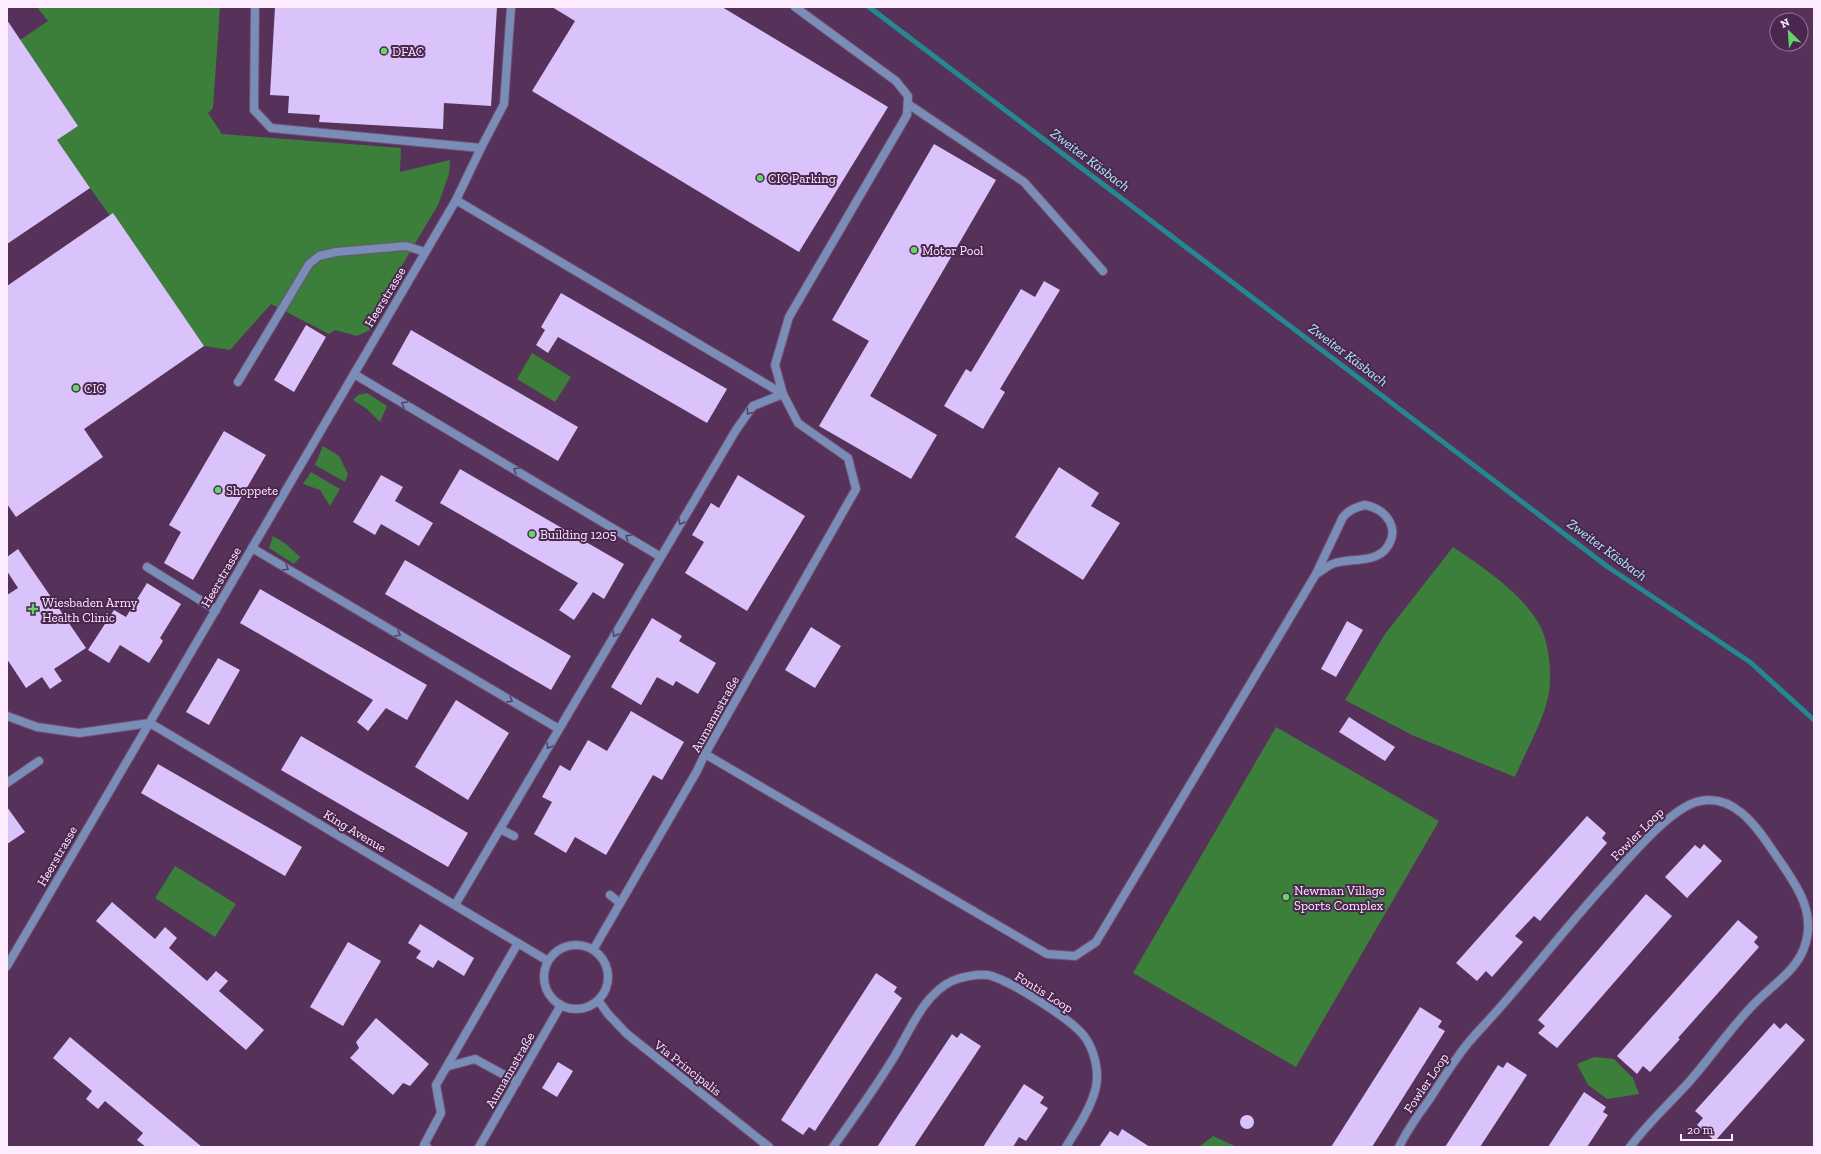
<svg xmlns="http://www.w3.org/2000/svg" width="1821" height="1154" font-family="'Zilla Slab',serif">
<rect width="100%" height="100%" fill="#56315a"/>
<!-- green -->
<path fill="#3b7f3b" d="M37,7h183l-7,101 -5,5 14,21 179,14 -1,24 50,-12 -1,14 -11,31 -41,69 -27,56 -13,6 -22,-6 -6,4 -58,-30 -41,46 -26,-4 -114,-158 -33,-48 21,-14 -58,-86 28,-19z
M532,353l39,24 -16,25 -38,-23z
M367,393l20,13 -7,16 -13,-13 -14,-9 5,-5z
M323,446l16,10 9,18 -3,8 -30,-17z
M311,472l29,17 -10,17 -10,-16 -17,-6z
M273,536l13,8 14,13 -6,7 -25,-16z
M1453,547c28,19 69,46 86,77 10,18 13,47 10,68 -3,24 -24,61 -34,85l-103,-42 -67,-35 40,-66z
M1276,727l163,94 -143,246 -163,-94z
M175,866l61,38 -21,33 -60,-39z
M1594,1057l20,2 19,19 6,16 -32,5 -19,-14 -11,-21z
M1213,1136l24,11h-38z"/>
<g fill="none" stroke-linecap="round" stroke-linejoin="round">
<!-- stream -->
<path stroke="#258890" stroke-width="5" d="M869,7l739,560 142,95 64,58"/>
</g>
<!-- building -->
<path fill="#dac2fb" d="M275,7h222l-6,99 -47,-3 -1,26 -124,-7 1,-7 -32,-2 1,-17 -19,-1z
M552,7h170l166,100 -89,145 -267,-161 43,-70z
M7,20l71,106 -21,14 33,48 -83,56z
M934,144l62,36 -126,216 67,39 -26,44 -92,-53 50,-85 -37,-21z
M113,213l91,133 -120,83 19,28 -87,60 -9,-13v-218z
M1044,281l16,9 -60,99 5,3 -22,37 -39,-23 22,-37 5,3 50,-83 14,8z
M561,293l166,96 -20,34 -149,-86 -10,16 -12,-8 9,-15 -4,-3z
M306,325l20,12 -32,55 -20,-12z
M411,330l167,97 -20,34 -166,-97z
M224,431l42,24 -73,125 -29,-17 17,-31 -12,-7z
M1059,467l40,26 -8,13 29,17 -37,57 -68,-43z
M460,469l164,95 -20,35 -11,-7 -19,28 -15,-10 19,-27 -138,-80z
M381,475l22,12 -8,14 38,22 -14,23 -38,-22 -6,11 -22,-13z
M738,475l67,41 -58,95 -62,-38 19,-31 -12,-7 19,-32 8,5z
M18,549l68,99 -32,21 8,12 -12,8 -8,-12 -16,11 -19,-29v-64l11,-7 -11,-17v-14z
M405,560l166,96 -20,34 -166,-96z
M147,583l34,21 -21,34 3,3 -14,22 -29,-18 -11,18 -21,-13 26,-40 12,7z
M260,589l167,96 -20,35 -21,-12 -18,23 -11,-9 16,-22 -133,-77z
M652,618l30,18 -3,5 37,22 -18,31 -22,-13 -3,5 -16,-9 -16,28 -30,-18z
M1347,621l16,9 -27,47 -15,-8z
M811,627l30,19 -26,42 -30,-18z
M218,658l22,12 -31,55 -23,-13z
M456,700l53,33 -41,67 -53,-33z
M631,711l53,31 -22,38 -9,-5 -47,80 -31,-18 -9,16 -32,-19 18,-32 -10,-5 18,-32 10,6 18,-31 19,11z
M1349,717l46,30 -10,14 -46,-29z
M301,736l167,97 -20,34 -167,-97z
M158,764l144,83 -17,29 -144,-83z
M7,807l18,25 -18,12z
M1587,816l19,17 -4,5 5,5 -67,78 -6,-5 -19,20 8,6 -31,35 -6,-6 -9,10 -21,-18z
M1704,844l18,17 -35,37 -22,-21 30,-32 5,4z
M1646,894l26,22 -115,132 -19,-15 7,-7 -7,-6z
M112,902l43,37 10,-12 12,11 -8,10 38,33 9,-10 12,10 -9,10 45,39 -18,20 -150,-129z
M1738,920l20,17 -4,5 5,5 -81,91 2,1 -30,33 -7,-6 -6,8 -20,-18z
M420,924l54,34 -10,18 -26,-16 -5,8 -17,-10 5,-7 -13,-8z
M348,942l33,19 -38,65 -33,-19z
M876,973l21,14 -3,5 8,6 -87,133 -6,-4 -6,8 -22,-15z
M1420,1007l22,14 -4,6 7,4 -73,116h-41z
M376,1018l53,46 -19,22 -7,-3 -10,12 -43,-37 9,-10 -3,-6z
M1774,1023l6,6 6,-6 19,17 -90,101 -18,-16 6,-7 -8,-7z
M961,1033l20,13 -67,101h-37l75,-113 5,4z
M70,1037l132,110h-56l-9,-7 6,-7 -38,-32 -7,8 -12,-10 6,-8 -39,-33z
M558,1062l15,9 -16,26 -15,-9z
M1507,1062l20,13 -47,72h-35l53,-82 5,3z
M1024,1084l20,13 -4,6 8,5 -22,33 -7,-4 -6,10h-30z
M1584,1092l22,15 -3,5 5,3 -21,32h-39z
M1240 1122a7 7 0 1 1 14 0a7 7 0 1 1-14 0Z
M1122,1129l28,18h-51l11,-16 8,5z"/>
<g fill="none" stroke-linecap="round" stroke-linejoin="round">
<!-- lane casing -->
<g stroke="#714f74" stroke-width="10">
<path id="lane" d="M255,7l-1,103 17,18 210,20 23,-44 7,-97
M908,104l116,78 79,89
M456,200l25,-52
M354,374l307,183
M238,382l71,-118 10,-8 17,-4 70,-6 19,6
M1365,505c22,4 37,25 20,45 -13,13 -34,8 -50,13 -7,2 -13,8 -19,11l27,-57c6,-7 12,-10 22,-12z
M252,548l307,181
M147,567l69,43
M705,754l342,200 28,2 21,-14 220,-368
M500,829l14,7
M610,895l10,8
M455,905l281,-475 17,-24 30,-12
M449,1066l26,-7 42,23
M427,1147l-3,-2 17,-32 -5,-28 82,-142
M479,1147l82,-142"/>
</g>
<!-- street casing -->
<g stroke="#714f74" stroke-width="10">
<path id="street" d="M7,716l30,11 42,6 71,-10 398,238
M7,783l32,-22
M544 977a32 32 0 1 1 64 0a32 32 0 1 1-64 0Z
M593,950l104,-179 8,-17 151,-265 -8,-31 -50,-35 -15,-29 -8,-29 14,-48 118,-202 1,-19 -12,-15 -101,-74
M7,966l449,-766 327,194
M598,1000l10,14 19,20 142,113
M833,1147c20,-28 40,-56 58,-85 17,-26 31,-67 61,-81 9,-4 25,-7 35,-6 20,3 85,45 97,61 8,10 13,27 13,40 1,22 -20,53 -31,71
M1399,1147c8,-17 19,-32 30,-47 13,-20 25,-40 40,-58 11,-13 23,-25 34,-38 36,-41 69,-84 106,-124 20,-22 59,-69 87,-78 37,-11 61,25 79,52 19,28 43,57 29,94 -8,23 -33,38 -49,55 -24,24 -43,53 -66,79 -20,22 -41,41 -59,65"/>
</g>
<!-- lane -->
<use href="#lane" stroke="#798db6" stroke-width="8"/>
<!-- street -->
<use href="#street" stroke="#798db6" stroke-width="8"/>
</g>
<!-- one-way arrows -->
<defs><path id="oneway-chevron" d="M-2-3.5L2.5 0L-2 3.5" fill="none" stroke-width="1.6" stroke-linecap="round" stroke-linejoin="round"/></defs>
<g stroke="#564069">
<use href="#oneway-chevron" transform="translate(404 404) rotate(-149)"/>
<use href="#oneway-chevron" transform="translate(749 412) rotate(127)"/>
<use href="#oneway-chevron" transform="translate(516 470) rotate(-149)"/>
<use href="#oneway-chevron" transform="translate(681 522) rotate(120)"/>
<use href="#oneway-chevron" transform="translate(628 537) rotate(-149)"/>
<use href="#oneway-chevron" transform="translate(286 568) rotate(31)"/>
<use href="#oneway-chevron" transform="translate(398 634) rotate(30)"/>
<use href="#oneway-chevron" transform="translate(615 634) rotate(121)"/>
<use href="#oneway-chevron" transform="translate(510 700) rotate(30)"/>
<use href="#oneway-chevron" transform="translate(549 746) rotate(121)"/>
</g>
<!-- markers -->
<g fill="#66d466" stroke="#4b274f" stroke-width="1.5">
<circle cx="384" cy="51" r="4"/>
<circle cx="760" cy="178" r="4"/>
<circle cx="914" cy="250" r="4"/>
<circle cx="76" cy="388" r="4"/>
<circle cx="218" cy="490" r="4"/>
<circle cx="532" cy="534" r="4"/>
<path d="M31 603h4v4h4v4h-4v4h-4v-4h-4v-4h4z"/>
<circle cx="1286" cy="897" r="4"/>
</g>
<g text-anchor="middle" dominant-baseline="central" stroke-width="4" stroke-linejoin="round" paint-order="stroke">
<!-- poi labels -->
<g font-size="13" fill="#fdebff" stroke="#4b274f" text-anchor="start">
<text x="392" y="51">DFAC</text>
<text x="768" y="178">CIC Parking</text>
<text x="922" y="250">Motor Pool</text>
<text x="84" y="388">CIC</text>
<text x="226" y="490">Shoppete</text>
<text x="540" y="534">Building 1205</text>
<text x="42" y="602">Wiesbaden Army<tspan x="42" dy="15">Health Clinic</tspan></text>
<text x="1294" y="890">Newman Village<tspan x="1294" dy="15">Sports Complex</tspan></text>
</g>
<!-- street labels -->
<g font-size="13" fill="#fdebff" stroke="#4b274f">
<text transform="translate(385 297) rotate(-59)">Heerstrasse</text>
<text transform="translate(221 577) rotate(-60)">Heerstrasse</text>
<text transform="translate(715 714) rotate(-61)">Aumannstraße</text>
<text transform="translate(355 831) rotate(31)">King Avenue</text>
<text transform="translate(1637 834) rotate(-45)">Fowler Loop</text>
<text transform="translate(57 856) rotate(-60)">Heerstrasse</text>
<text transform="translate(1044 992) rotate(32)">Fontis Loop</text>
<text transform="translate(688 1068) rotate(38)">Via Principalis</text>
<text transform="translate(510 1070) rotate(-60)">Aumannstraße</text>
<text transform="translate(1426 1083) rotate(-56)">Fowler Loop</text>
</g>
<!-- water labels -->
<g font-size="14" font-style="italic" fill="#aaf0f7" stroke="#4b274f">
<text transform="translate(1090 160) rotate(37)">Zweiter Käsbach</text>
<text transform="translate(1348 355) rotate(37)">Zweiter Käsbach</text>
<text transform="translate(1607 550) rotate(36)">Zweiter Käsbach</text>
</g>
</g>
<!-- border -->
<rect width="1821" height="1154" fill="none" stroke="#fdebff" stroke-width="16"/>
<!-- north arrow -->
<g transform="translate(1789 32) rotate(335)"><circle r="19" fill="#4b274f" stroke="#927595"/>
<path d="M0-3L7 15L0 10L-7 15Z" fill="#66d466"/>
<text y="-6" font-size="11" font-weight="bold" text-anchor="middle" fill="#fdebff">N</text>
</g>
<!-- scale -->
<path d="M1681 1134v6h51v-6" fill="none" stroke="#fdebff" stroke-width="2"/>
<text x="1687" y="1134" font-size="12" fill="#fdebff" stroke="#4b274f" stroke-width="3" paint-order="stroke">20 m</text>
</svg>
